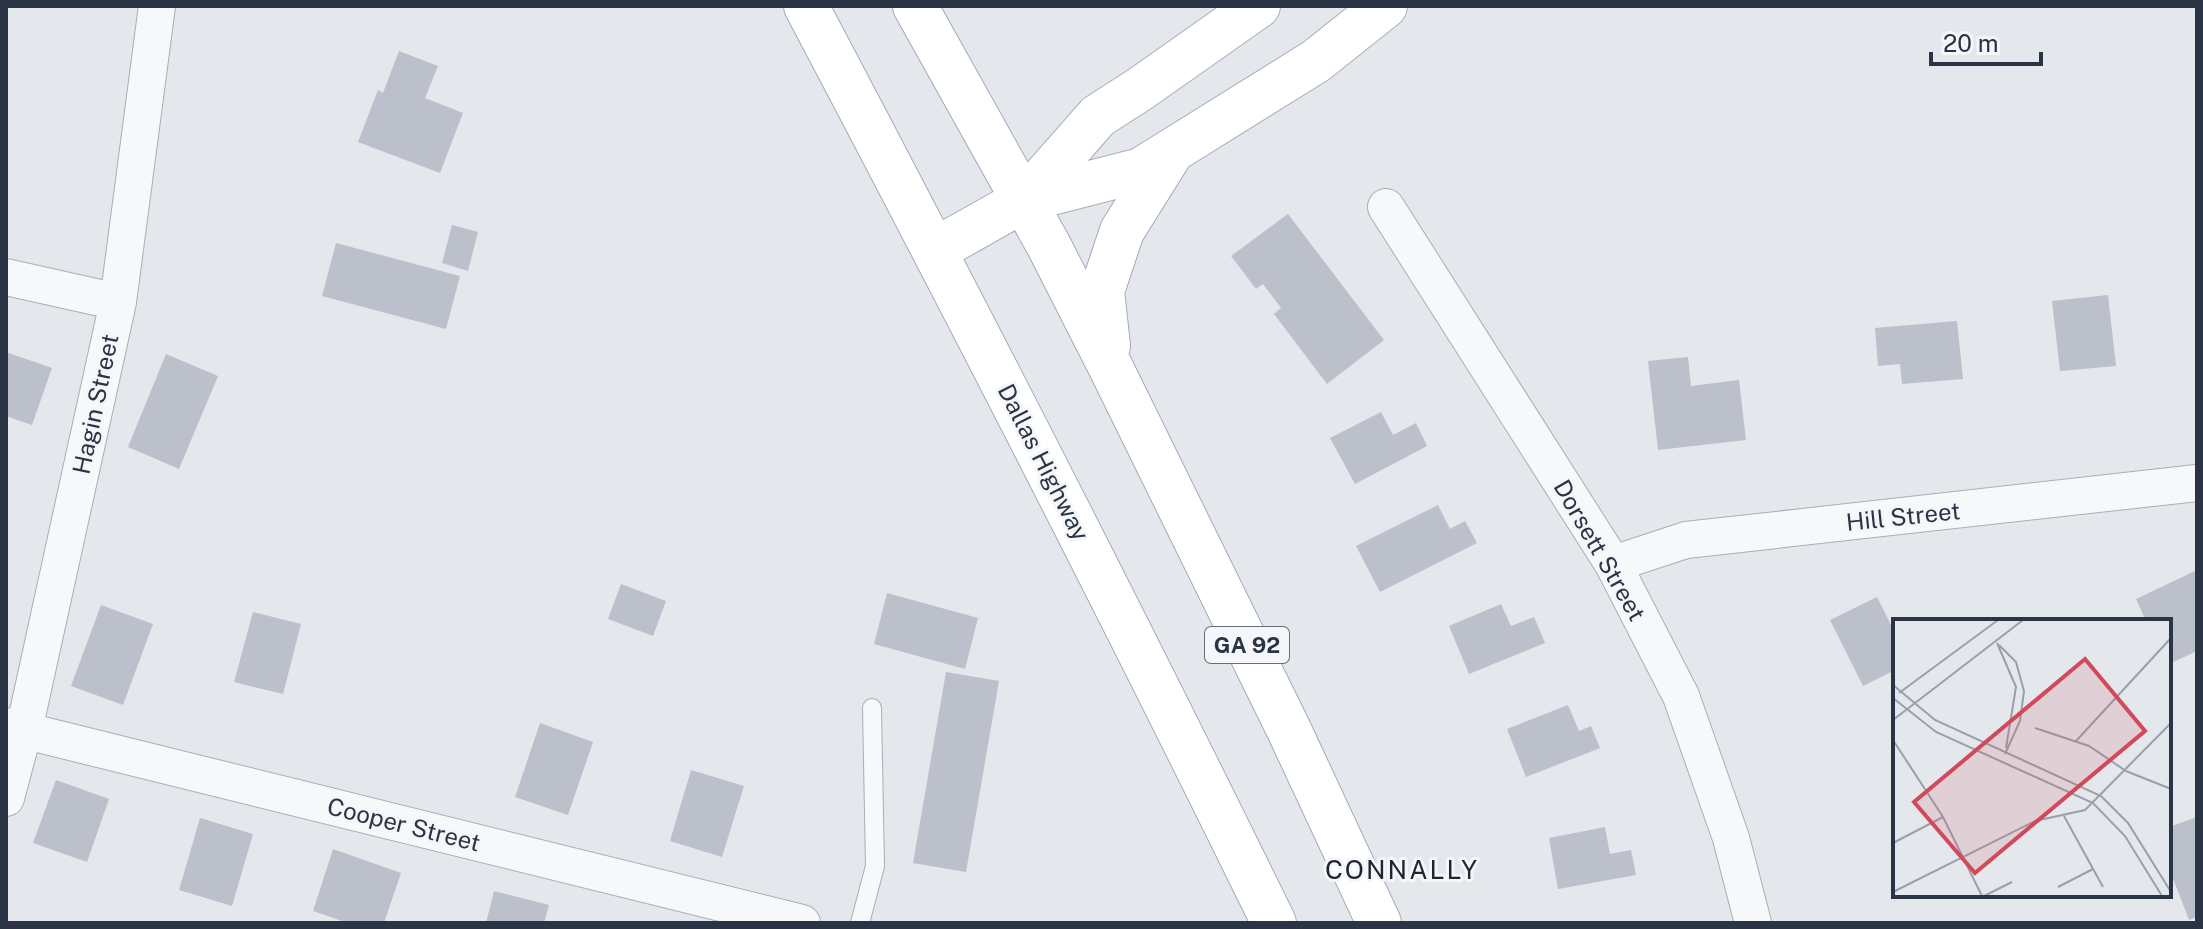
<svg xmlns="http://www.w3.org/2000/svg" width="2203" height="929" font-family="'Public Sans',sans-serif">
<rect width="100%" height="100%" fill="#e4e7ec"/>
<!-- building -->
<path fill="#bbc0ca" d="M399,51l39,15 -13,32 38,15 -23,60 -82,-31 20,-52 5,3z
M1288,214l96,126 -57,44 -53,-70 7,-6 -18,-24 -7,5 -25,-33z
M452,225l26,7 -10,39 -26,-8z
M336,243l124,33 -14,53 -124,-33z
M2108,295l8,71 -56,5 -8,-70z
M1957,321l6,58 -61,5 -2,-20 -22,2 -3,-38z
M6,352l46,16 -20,57 -26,-9z
M166,354l52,22 -39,93 -51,-22z
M1688,357l3,29 48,-6 7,60 -88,10 -10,-89z
M1381,412l12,23 23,-12 11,23 -72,38 -25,-46z
M1438,505l12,24 15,-8 12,22 -97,49 -24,-46z
M2197,570v81l-28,13v-43h-23l-10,-22z
M621,584l45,17 -13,35 -45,-17z
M887,593l91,25 -13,51 -91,-25z
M1877,597l18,36v37l-32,16 -33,-66z
M1501,604l10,22 23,-9 11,26 -76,31 -20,-48z
M101,605l52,19 -30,81 -52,-19z
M253,612l48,12 -18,70 -49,-12z
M946,672l53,9 -33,191 -53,-9z
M1568,705l11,26 12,-5 9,22 -74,29 -19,-48z
M540,723l53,19 -25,73 -53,-18z
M691,770l53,16 -22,71 -52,-16z
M56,780l53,19 -22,63 -54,-19z
M2197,817v100l-8,3 -20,-52v-41z
M200,818l53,16 -21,72 -53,-16z
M1605,827l5,27 21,-4 5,25 -78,14 -9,-51z
M333,849l68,24 -17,50h-36l-35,-12z
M494,891l55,14 -5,18h-58z"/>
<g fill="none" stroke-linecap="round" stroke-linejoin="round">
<!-- service casing -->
<g stroke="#a9aeb7" stroke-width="20">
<path id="service" d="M860,923l15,-57 -3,-158"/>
</g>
<!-- minor casing -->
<g stroke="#a9aeb7" stroke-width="38">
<path id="minor" d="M1386,207l227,357 68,132 50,142 22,85
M6,277l112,25
M1613,564l73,-24 511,-57
M6,726l796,197
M6,798l18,-68 94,-428 39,-296"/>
</g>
<!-- secondary casing -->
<g stroke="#a9aeb7" stroke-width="46">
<path id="secondary" d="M1024,200l117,-30 175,-109 69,-55
M1024,200l74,-84 42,-27 118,-83"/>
</g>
<!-- primary casing -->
<g stroke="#a3abb8" stroke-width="46">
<path id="primary" d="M806,6c160,303 317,609 468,917
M915,6l134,240 62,122 178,362 90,193
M935,250l89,-50
M1108,346l-6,-55 20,-60 50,-80"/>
</g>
<!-- service -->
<use href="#service" stroke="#f7f8fa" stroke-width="18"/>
<!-- minor -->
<use href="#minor" stroke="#f7f8fa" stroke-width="36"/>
<!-- secondary -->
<use href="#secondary" stroke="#fff" stroke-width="44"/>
<!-- primary -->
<use href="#primary" stroke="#fff" stroke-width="44"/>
</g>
<g text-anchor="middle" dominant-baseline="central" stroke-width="6" stroke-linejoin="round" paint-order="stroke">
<!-- shield labels -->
<rect fill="#f4f6f9" stroke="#676e7b" stroke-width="2" x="1205" y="627" width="84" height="36" rx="6"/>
<g font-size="22" font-weight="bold" fill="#2b3445">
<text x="1247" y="645">GA 92</text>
</g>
<!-- street labels -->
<g font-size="24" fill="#2b3445" stroke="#f4f6f9">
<text transform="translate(95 404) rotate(-78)">Hagin Street</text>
<text transform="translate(1044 462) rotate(63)">Dallas Highway</text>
<text transform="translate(1903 516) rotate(-6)">Hill Street</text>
<text transform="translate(1600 550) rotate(60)">Dorsett Street</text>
<text transform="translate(404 824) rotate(14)">Cooper Street</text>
</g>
<!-- neighbourhood labels -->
<g font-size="26" letter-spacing="2" fill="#1d2536" stroke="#f4f6f9">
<text x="1402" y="869">CONNALLY</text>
</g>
</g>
<!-- overview -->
<g transform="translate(1893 619)">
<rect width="278" height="278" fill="#e4e7ec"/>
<path fill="none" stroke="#9a9fa9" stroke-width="2" d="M104,24l19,44 -10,61M106,26l17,17 8,29 -4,30 -15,33M0,66l42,35 166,76 27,27 43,69M6,74l99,-73M0,79l43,34 157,71 32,33 37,60M0,101l130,-100M142,109l54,18 37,25 45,18M0,121l50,77 39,79M183,122l95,-103M171,197l39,71M0,224l50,-26M165,268l35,-18M0,273l142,-71 50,-11 86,-87M91,277l28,-14"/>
<path fill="#d1495b" fill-opacity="0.15" stroke="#d1495b" stroke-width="4" d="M192,40l60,72 -170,142 -61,-71z"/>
<rect width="278" height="278" fill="none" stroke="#2b3445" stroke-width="4"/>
</g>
<!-- border -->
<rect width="2203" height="929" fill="none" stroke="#2b3445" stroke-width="16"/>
<!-- scale -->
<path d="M1931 52v12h110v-12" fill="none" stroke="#2b3445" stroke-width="4"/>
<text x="1943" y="52" font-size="24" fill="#2b3445" stroke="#f4f6f9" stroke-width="6" paint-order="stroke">20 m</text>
</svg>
